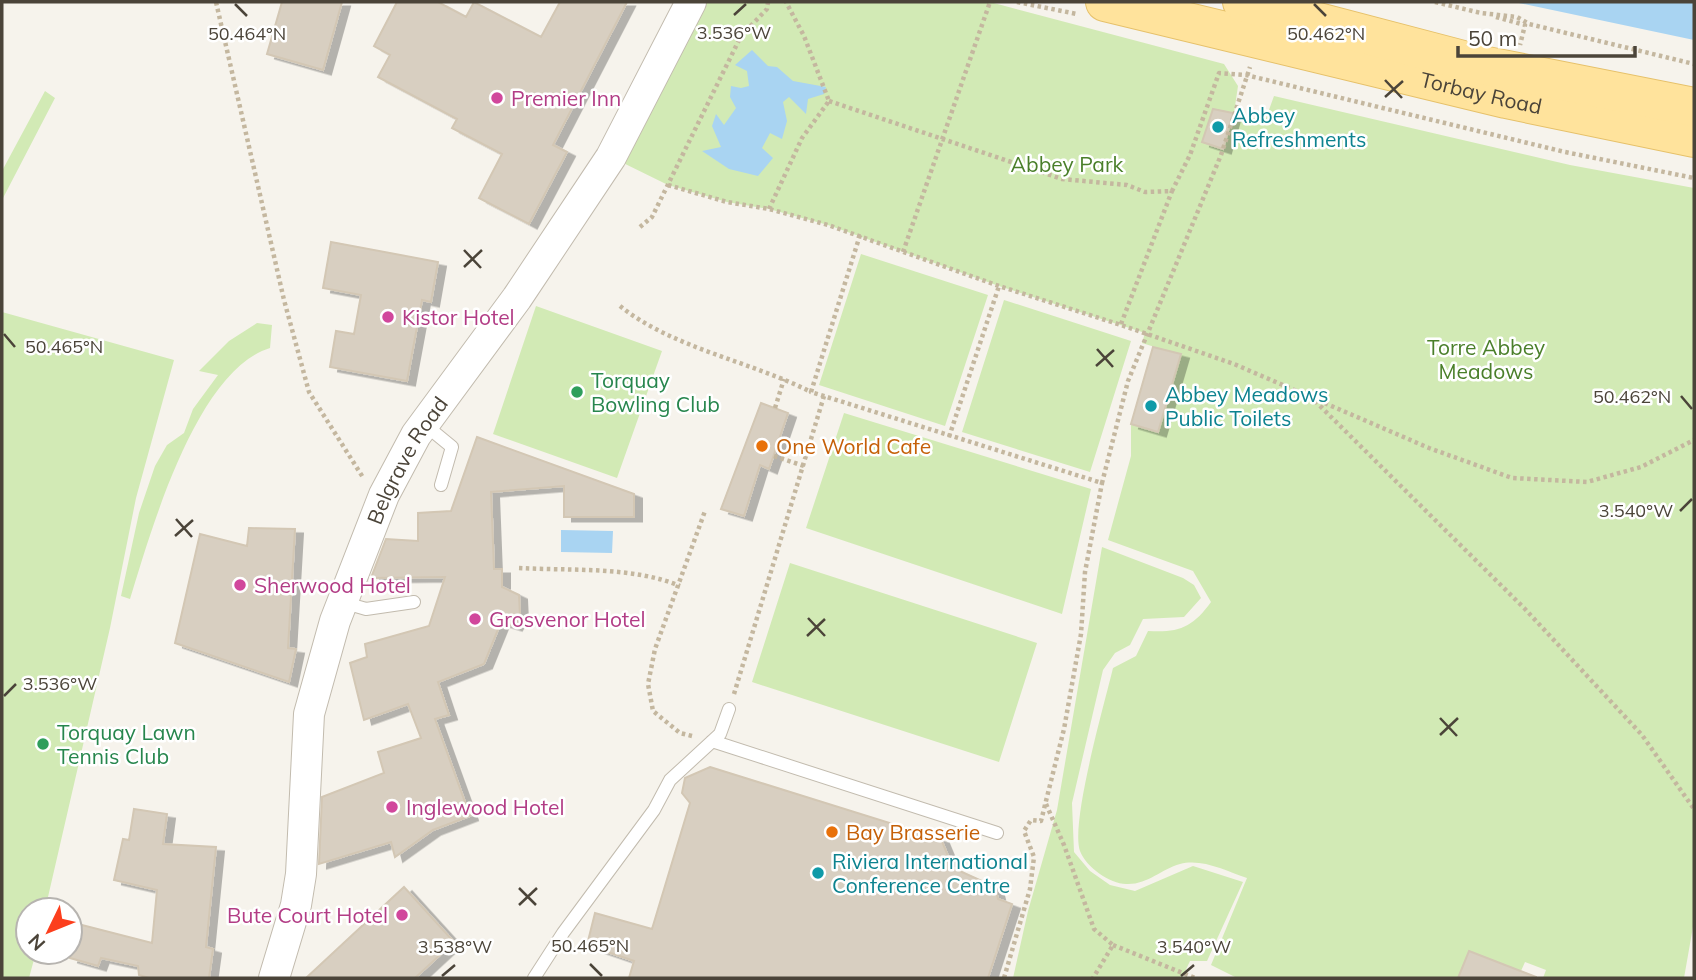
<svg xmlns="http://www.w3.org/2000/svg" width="1696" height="980" font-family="Mulish,sans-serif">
<defs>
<filter id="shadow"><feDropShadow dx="8" dy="4.5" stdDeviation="0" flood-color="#0004"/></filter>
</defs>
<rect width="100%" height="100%" fill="#f6f3ec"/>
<!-- green -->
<path fill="#d2eab5" d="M692,2h298l234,62 14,22 -4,27 31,8 9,-25 296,69 124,23v733l-10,57h-141l3,-8 -21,-8 -4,9 -52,-20 -11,27h-221l-26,-13 36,-87c-21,-7 -45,-20 -67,-14 -19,5 -32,21 -54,20 -16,0 -40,-17 -46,-33 -10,-28 25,-149 33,-183l23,-12 12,-25c31,2 45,-4 63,-29l-18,-31 -85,-31 23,-84v-32l27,8 22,-77 -38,-12 3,-10 -146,-47 -171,-61 -59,-16 -42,-7 -59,-17 -57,-28z
M45,91l10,7 -53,102v-29z
M861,254l127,41 -43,131 -126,-41z
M1004,300l127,41 -41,131 -128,-40z
M536,306l126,45 -45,127 -124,-44z
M2,312l172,48 -38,138 -26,130 -65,282h-17v42h8l-7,26h-27z
M257,323l15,2 -2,23c-74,23 -119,183 -140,251l-9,-3 18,-83 16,-47 12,-21 17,-12 9,-24 25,-34 -19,-4 30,-30z
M844,413l247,76 -29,125 -256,-86z
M1102,547l81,31 11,7 7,13 -17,19 -41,2 -13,26 -15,8 -12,17 -31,133 2,49 16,19 20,14 25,6 58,-25 50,16 -36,79h-17l-8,17h-169l15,-67 29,-101z
M790,563l247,80 -38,119 -247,-80z"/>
<!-- water -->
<path fill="#a9d4f2" d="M1514,2h180v38z
M752,50l16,16 9,1 16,14 33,6 -2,7 -16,5 -2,15 -17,-17 -6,5 4,19 -5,18 -12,-6 -8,15 11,10 -15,18 -29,-7 -27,-18 19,-4 -9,-21 4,-12 8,11 12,-17 -6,-11 1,-11 10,2 8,-2 -2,-15 -12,-6z
M561,530l52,1 -1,22 -51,-1z"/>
<!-- building -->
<path fill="#d8cfc1" stroke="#d3c7b4" stroke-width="2" filter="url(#shadow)" d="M282,2h60l-19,68 -56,-16z
M397,2h41l28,15 8,-15 67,35 19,-35h67l-74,143 14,7 -38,72 -50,-26 23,-44 -50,-26 5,-9 -79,-42 12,-22 -16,-9z
M1213,109l20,4 -10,36 -21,-7z
M331,242l107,20 -7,40 -9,-2 -15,81 -77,-14 6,-36 18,3 7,-39 -38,-7z
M1153,347l28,7 -23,78 -27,-8z
M761,403l27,10 -19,56 -9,-4 -16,51 -23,-7z
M477,437l157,57v23h-70v-31l-73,6 3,77h8v18l17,8 1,21 -6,10 -13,-4 -17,42 -46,18 11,33 -14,4 35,97 -37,14 -38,27 -4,-15 -72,22 3,-67 62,-24 -6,-21 43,-14 -13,-34 -44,16 -14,-57 17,-6 -2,-13 64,-18 16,-49 -74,1 15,-39 32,2v-28l33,-2z
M249,528l46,1 -7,119 8,1 -7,33 -114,-39 25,-109 47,12z
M710,767l231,72 12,29 42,19 3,12 14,5 -24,74h-359l5,-17 -47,-16 8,-32 57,16 38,-126 -8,-10 3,-15z
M134,809l33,5 -4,30 53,3 -10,100 7,2 -4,29h-60l-10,-3 -1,-9 -37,-8 -3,8 -28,-8 8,-34 74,19 5,-53 -43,-10 9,-41 6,1z
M404,887l50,55 -39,36h-109z
M1469,951l67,26v1h-78z"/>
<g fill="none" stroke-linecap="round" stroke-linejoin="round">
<!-- service casing -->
<g stroke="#c2bbae" stroke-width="14">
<path id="service" d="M424,424l28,23 -11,38
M342,602l24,7 48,-7
M712,741l285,92
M534,978l29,-45 91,-123 16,-30 50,-46 9,-25"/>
</g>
<!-- tertiary casing -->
<g stroke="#c2bbae" stroke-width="32">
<g id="tertiary">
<path id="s1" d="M274,978l22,-73 5,-31 8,-160 26,-93 49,-126 32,-60 101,-137 94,-141 80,-155"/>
</g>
</g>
<!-- primary casing -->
<g stroke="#e6c16a" stroke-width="40">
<g id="primary">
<path id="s2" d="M1105,2l401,97 188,39"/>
<path d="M1242,2l240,63 212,42"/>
</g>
</g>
<!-- path -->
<path stroke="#c4b79f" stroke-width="4.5" stroke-dasharray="3.5 3.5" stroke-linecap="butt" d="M216,2l68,298 25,92 55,87
M1017,2l60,12
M1435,2l46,11 36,4 12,7 165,40
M1496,17l29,8 -5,20
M829,101l233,78 65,6 18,7 27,-1 18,-36 29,-82 27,2 319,77 129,26
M668,185l59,17 42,7 59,16 171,61 122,39 113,39 195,84 83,30 75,4 54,-15 53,-27
M769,209l33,-71 27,-37 -25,-65 -18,-34
M640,227l12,-10 89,-181 26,-27 1,-7
M860,235l-49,157 291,91 26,-102 93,-226 29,-88
M903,252l87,-250
M620,306c52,42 130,55 191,86
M1121,324l51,-133
M1315,401l210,208 117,126 52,74
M775,408l9,-29
M949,437l50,-151
M774,456l30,10
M519,568c52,3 113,-2 161,18
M734,694l90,-298
M692,736l-12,-3 -27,-22 -5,-27 7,-35 50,-138
M1046,804l18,41 30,84 19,16 -20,33
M1113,945l82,33
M1004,978l26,-89 4,-32 -10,-26 7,-11 10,1 23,-92 17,-95 4,-62 17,-89"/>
<!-- service -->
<use href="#service" stroke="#fff" stroke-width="12"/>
<!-- tertiary -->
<use href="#tertiary" stroke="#fff" stroke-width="30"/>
<!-- primary -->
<use href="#primary" stroke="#ffe39c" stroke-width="38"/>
</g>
<!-- ticks -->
<path fill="none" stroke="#4b4439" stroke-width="2.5" d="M235,4l12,12M1314,4l12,12M734,15l12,-11M1385,80l17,18M1385,97l18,-16M464,250l17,18M464,267l18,-17M4,334l11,13M1097,349l16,18M1096,366l18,-16M1681,396l11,13M1680,511l12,-12M176,519l16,18M175,536l18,-16M808,618l17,18M807,636l18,-17M4,696l12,-12M1440,718l17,18M1440,735l18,-17M519,888l17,17M519,905l18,-17M590,964l12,12M442,976l13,-11M1181,976l13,-11"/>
<!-- markers -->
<g fill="#d1479c" stroke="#fff" stroke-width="2.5">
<circle cx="497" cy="98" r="7"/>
<circle cx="388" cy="317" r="7"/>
<circle cx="240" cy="585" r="7"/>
<circle cx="475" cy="619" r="7"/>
<circle cx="392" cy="807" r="7"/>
<circle cx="402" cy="915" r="7"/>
</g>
<g fill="#0f9aa8" stroke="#fff" stroke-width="2.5">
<circle cx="1218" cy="127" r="7"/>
<circle cx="1151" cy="406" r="7"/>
<circle cx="818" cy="873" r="7"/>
</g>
<g fill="#2e9e5b" stroke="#fff" stroke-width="2.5">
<circle cx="577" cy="392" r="7"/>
<circle cx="43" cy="744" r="7"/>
</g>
<g fill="#e8710a" stroke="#fff" stroke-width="2.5">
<circle cx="762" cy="446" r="7"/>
<circle cx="832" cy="832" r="7"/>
</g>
<g text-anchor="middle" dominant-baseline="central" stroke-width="5" stroke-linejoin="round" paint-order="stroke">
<!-- street labels -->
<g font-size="21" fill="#4b4439" stroke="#fff">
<text stroke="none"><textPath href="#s2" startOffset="387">Torbay Road</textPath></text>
<text stroke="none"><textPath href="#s1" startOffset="541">Belgrave Road</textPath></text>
</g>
<!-- hotel labels -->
<g font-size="21" fill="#b23c85" stroke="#fff" text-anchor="start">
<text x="511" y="98">Premier Inn</text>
<text x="402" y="317">Kistor Hotel</text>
<text x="254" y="585">Sherwood Hotel</text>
<text x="489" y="619">Grosvenor Hotel</text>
<text x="406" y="807">Inglewood Hotel</text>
<text x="388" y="915" text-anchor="end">Bute Court Hotel</text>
</g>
<!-- culture labels -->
<g font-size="21" fill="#0d838f" stroke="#fff" text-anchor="start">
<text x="1232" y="115">Abbey<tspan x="1232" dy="24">Refreshments</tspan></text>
<text x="1165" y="394">Abbey Meadows<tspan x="1165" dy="24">Public Toilets</tspan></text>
<text x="832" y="861">Riviera International<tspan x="832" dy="24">Conference Centre</tspan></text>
</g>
<!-- park labels -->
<g font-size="21" fill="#4a7f2a" stroke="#fff">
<text x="1067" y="164">Abbey Park</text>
<text x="1486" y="347">Torre Abbey<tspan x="1486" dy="24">Meadows</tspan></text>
</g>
<!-- leisure labels -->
<g font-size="21" fill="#27864d" stroke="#fff" text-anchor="start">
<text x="591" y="380">Torquay<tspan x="591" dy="24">Bowling Club</tspan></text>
<text x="57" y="732">Torquay Lawn<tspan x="57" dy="24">Tennis Club</tspan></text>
</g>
<!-- food labels -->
<g font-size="21" fill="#c56008" stroke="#fff" text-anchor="start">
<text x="776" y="446">One World Cafe</text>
<text x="846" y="832">Bay Brasserie</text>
</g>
</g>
<g font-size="18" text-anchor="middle" fill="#4b4439" stroke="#fff" stroke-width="5" stroke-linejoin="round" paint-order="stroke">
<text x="734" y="39">3.536°W</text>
<text x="247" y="40">50.464°N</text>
<text x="1326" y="40">50.462°N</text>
<text x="64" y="353">50.465°N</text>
<text x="1632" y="403">50.462°N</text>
<text x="1636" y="517">3.540°W</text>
<text x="60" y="690">3.536°W</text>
<text x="590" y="952">50.465°N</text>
<text x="455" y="953">3.538°W</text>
<text x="1194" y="953">3.540°W</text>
</g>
<!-- border -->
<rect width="1696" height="980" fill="none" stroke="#4b4439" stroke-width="7"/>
<!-- north arrow -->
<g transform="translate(49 931) rotate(227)"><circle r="33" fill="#ffffff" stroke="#b7b4b0" stroke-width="2"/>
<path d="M0-5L12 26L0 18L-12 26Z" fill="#fc3f1d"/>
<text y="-10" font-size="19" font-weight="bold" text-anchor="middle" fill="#4b4439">N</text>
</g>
<!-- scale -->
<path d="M1458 46v10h177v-10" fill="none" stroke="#4b4439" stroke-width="3.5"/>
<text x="1468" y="46" font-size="21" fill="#4b4439" stroke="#ffffff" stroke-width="5" paint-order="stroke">50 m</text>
</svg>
